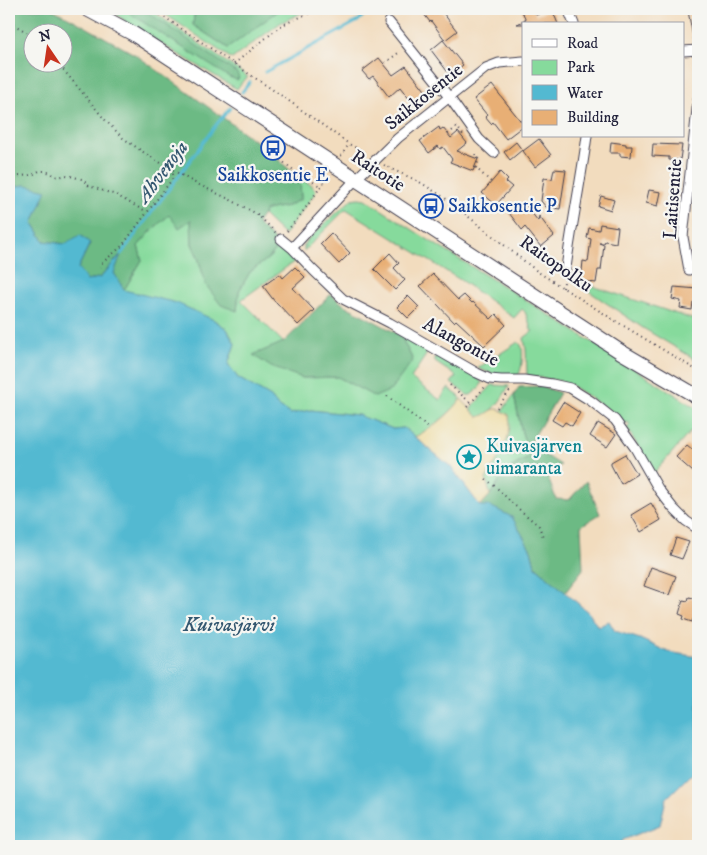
<svg xmlns="http://www.w3.org/2000/svg" width="707" height="855" font-family="'IM FELL DW Pica',serif">
<rect width="100%" height="100%" fill="#f6f6f2"/>
<filter id="ink" filterUnits="userSpaceOnUse"><feTurbulence type="fractalNoise" baseFrequency=".02" numOctaves="2"/><feDisplacementMap in="SourceGraphic" scale="10" xChannelSelector="R" yChannelSelector="G"/><feConvolveMatrix kernelMatrix="1 2 1 2 8 2 1 2 1" color-interpolation-filters="sRGB"/></filter>
<filter id="wash" filterUnits="userSpaceOnUse"><feTurbulence type="fractalNoise" baseFrequency=".0096" numOctaves="4" result="noise"/><feDisplacementMap in="SourceGraphic" scale="20" xChannelSelector="R" yChannelSelector="G"/><feGaussianBlur stdDeviation="1.12" result="paint"/><feColorMatrix in="noise" values="0 0 0 0 0 0 0 0 0 0 0 0 0 0 0 0 0 1.4 0 .05"/><feComposite in="paint" operator="in"/></filter>
<g filter="url(#wash)">
<rect width="100%" height="100%" fill="#f2dcbe"/>
<!-- green -->
<path fill="#86da9c" stroke="#547e6c" d="M109,9h40l99,68 -6,5 -5,7 -104,-62z
M157,9h38l-2,16 35,23 51,-39h31l-30,14 -48,36z
M300,179l12,6 4,7 -32,43 -21,-20 3,-5 22,-4 13,-7z
M359,198l6,1 76,49 59,36 198,125v26l-7,-4 -37,42 -27,-45 3,-3 -2,-3 -4,2 -12,-12 -40,-26 -12,-5 -33,-6 -1,-25 -2,-12 9,-7 -3,-2 1,-2 -6,-15 -3,-3 -8,9 -52,-37 -116,-72 -42,42v-7l2,-3 46,-42z
M169,215l22,5 1,24 6,13 8,28 31,26 2,-20 11,-19 20,-15 9,-12 16,16 -54,39 43,43 -30,12 49,23 35,-1 38,20 37,-37 -13,-25 2,-1 23,14 2,3 -1,4 -15,23 29,22 8,-12 11,8 2,3 -1,2c-14,16 -26,25 -45,36l-11,-9 -11,1 -35,-14 -47,-5 -21,4 -12,-8 -7,-9 -33,-19 -10,-14 7,-20 -8,-15 -13,-9 -90,-30 18,-30 -4,-14 16,-18z
M571,279l127,42v40l-55,-33z
M518,342c1,1 2,2 3,3 3,6 1,26 -3,31 -15,0 -26,-1 -40,-8z
M439,354l40,25 3,4 -3,5 -8,7h-4l-16,-12 5,-7 -21,-14v-5z
M492,385l17,1c-7,12 -16,29 -31,31l-6,-6v-4z
M514,395l8,38 8,24 -24,13 -16,25 -4,-16 18,-32 5,-32 -7,-4z"/>
<!-- forest -->
<path fill="#6cba84" stroke="#476e60" fill-rule="evenodd" d="M9,9h43l18,9 66,37 129,93 35,31 1,20 -13,7 -22,4 -9,13 22,22 -9,12 -20,15 -11,19 -2,20 -16,-6 -15,-20 -8,-28 -6,-13 -1,-24 -12,8 -10,-13 -15,13 -16,18 4,14 -18,30 -10,-17 6,-18 -19,22 -14,5 -9,-14 12,-25 -25,1 -21,-3 -11,-18 -7,-38 -17,2zM32,32h30v30h-30z
M127,9h16l94,64 2,5 -2,2 -8,-3 -97,-62z
M195,9h86l-53,39 -35,-23z
M331,294l13,11 56,30 13,25 -22,30 -16,7 -37,-20 -35,1 -32,-11 -18,-12 31,-13z
M541,386l19,7 -31,52 32,20 -15,7 10,27 13,1 17,-19 14,33 -19,12 2,43 -18,24 -30,-27 -4,-16 -51,-44 10,-11 16,-25 24,-13 -8,-24 -8,-38 5,-8z"/>
<!-- sand -->
<path fill="#eeda9e" stroke="#887e6c" d="M461,399l17,18c8,-1 14,-9 19,-8 4,1 9,4 12,6 5,23 -12,44 -23,64l4,16 -10,11 -29,-39 -36,-30c18,-10 34,-21 46,-38z"/>
<!-- water -->
<path fill="#53b9d1" stroke="#3a6e86" d="M26,185l21,5 -14,33 11,18 21,3 15,-9 10,8 -12,25 9,13 14,-4 20,-23 -7,19 10,17 53,13 37,17 13,9 8,15 -7,20 10,14 33,19 7,9 12,8 21,-4 47,5 35,14 11,-1 47,39 29,39h10l22,11 19,33 4,16 54,47 9,14 11,-6 6,10 25,8 28,13 30,5v113l-6,3 -26,26 -6,26 -37,15 -3,6h-611v-659z"/>
<g fill="none" stroke-linecap="round" stroke-linejoin="round">
<!-- stream -->
<path stroke="#53b9d1" stroke-width="3" d="M265,72l93,-51 12,-12
M242,92l8,-10
M121,254l95,-129 14,-17"/>
</g>
<g id="blocks">
<!-- building -->
<path fill="#e8af75" d="M420,9h20l17,22 -12,9 -14,-19 -1,1z
M521,9h12l3,6 16,-6 6,15h-41l9,-4z
M698,9v33h-4l-6,-31z
M443,40l20,25 -13,10 -19,-25z
M379,58l14,17 13,-9 22,28 -14,11 -14,-18 -11,10 -16,-21 -4,3 -7,-8z
M492,85l31,39v2l-17,13 -13,-17 -2,2 -6,-7 2,-2 -13,-16z
M439,127l1,3 3,-2 8,10 7,-6 9,11 -10,8 21,8 -5,12 -23,-9 2,-3 -9,-12 -3,2 -2,-3 -9,7 -9,-12z
M539,139l12,16 -16,12 -12,-16z
M516,142l6,8 -12,10 -6,-8z
M611,142l15,2v2h6l-1,11 -11,-1v-3h-10z
M653,144l29,1 -2,15h-11v-3l-17,-1z
M554,169l12,1 -6,39 -14,-2 -5,-6 3,-23 8,1z
M500,172l8,8 -2,2 6,5 -16,18 -14,-12z
M649,190l12,2 -3,14 -12,-3z
M601,196l13,4 -3,10 -13,-4z
M523,202l15,19 1,-5 15,20 -13,11 -16,-20 -3,3 -13,-17z
M600,224l18,3 -2,16 -11,-2 -1,2h-5l5,2 -3,25h-3l-2,13 -15,-2 2,-20 5,1 3,-23 -4,-1 2,-10 10,2z
M331,233l19,20 -11,11 -19,-20z
M390,253l9,10 -5,5 11,12 -10,10 -21,-21z
M295,267l10,10 -12,11 21,22 -16,15 -22,-23h-1l-12,-16 17,-12 3,4z
M433,274l25,26 6,-5 8,8 1,-1 18,17 5,-5 10,11 -22,21 -28,-26 -2,2 -34,-36z
M674,287l24,2v14l-5,-1 -1,8 -12,-2 1,-7 -9,-2z
M408,296l11,11 -11,11 -11,-11z
M563,402l17,11 -8,13 -7,-4 -3,4 -10,-6z
M598,423l18,11 -9,13 -17,-11z
M687,445l11,9v12l-5,6 -17,-15z
M625,454l12,20 -16,10 -10,-19v-3z
M651,503l10,17 -20,12 -10,-17z
M676,538l13,4 -7,17 -12,-4z
M651,567l25,9 -7,19 -25,-9z
M689,597l9,2v22l-5,-2 -1,3 -9,-3 1,-3 -5,-2 4,-14 5,1z"/>
</g>
</g>
<g filter="url(#ink)">
<use href="#blocks" fill-opacity="0" stroke="#413e4f" stroke-width="1"/>
<g fill="none" stroke-linecap="round" stroke-linejoin="round">
<!-- street casing -->
<g stroke="#413e4f" stroke-width="11">
<path id="street" d="M568,9l6,15
M389,22l60,75 30,42 15,14
M683,51l15,-1
M281,239l11,9 21,22 30,29 47,24 87,50 13,6 11,1h23l28,4 18,4 21,13 24,19 20,28 24,42 14,18 13,13 12,8
M292,248l64,-69 42,-41 88,-70 13,-5 24,-2
M566,268c6,-44 15,-88 21,-132
M689,270l-6,-33 15,-137"/>
</g>
<!-- primary casing -->
<g stroke="#413e4f" stroke-width="16">
<path id="primary" d="M87,9l45,24 489,319 77,45"/>
</g>
<!-- path -->
<path stroke="#413e4f" stroke-width="2" stroke-dasharray="1 4" stroke-linecap="butt" d="M152,9l130,87 67,48 18,10
M9,22l23,13
M57,62l49,59 17,17 23,16 47,28 36,17 28,15 19,19
M385,63l16,-12
M234,64l48,-39 37,-16
M448,134l9,-7 7,9
M273,148v6l23,18 24,14
M475,154l4,5 -3,9 15,14
M341,156l8,-12
M384,165l5,3 29,13 27,17 93,74 76,48 84,51
M9,177l23,-2 7,-4h5l7,2 4,3 4,1 7,-2 16,4 7,7 27,9 23,13 8,3
M428,204l7,-12
M287,231l15,-18 27,-38
M100,268l2,-5 20,-17 51,-68v-8
M563,288l2,-12
M450,385l21,18
M387,396l43,33
M467,407l18,-20
M497,408l15,-20
M486,479l11,9 17,17 25,21 4,11"/>
<!-- street -->
<use href="#street" stroke="#fff" stroke-width="9"/>
<!-- primary -->
<use href="#primary" stroke="#fff" stroke-width="14"/>
</g>
</g>
<!-- icons -->
<defs>
<g id="bus-ring" transform="scale(1.25)"><circle r="9.5" fill="#f6f6f2" stroke="#1a4fb4" stroke-width="1.5"/><path d="M-5-6H5V4H4V6H2V4H-2V6H-4V4H-5ZM-3.5-4V0h7V-4ZM-3.5 1.2v1.5H-2V1.2ZM2 1.2v1.5H3.5V1.2Z" fill="#1a4fb4"/></g>
<g id="sight-ring" transform="scale(1.25)"><circle r="9.5" fill="#f6f6f2" stroke="#0f9aa8" stroke-width="1.5"/><path d="M0-6L1.8-2.2L6-1.7L2.9 1.2L3.7 5.4L0 3.3L-3.7 5.4L-2.9 1.2L-6-1.7L-1.8-2.2Z" fill="#0f9aa8"/></g>
</defs>
<g fill-rule="evenodd">
<use href="#bus-ring" x="273" y="148"/>
<use href="#bus-ring" x="431" y="206"/>
<use href="#sight-ring" x="469" y="457"/>
</g>
<g text-anchor="middle" dominant-baseline="central" stroke-width="4.5" stroke-linejoin="round" paint-order="stroke">
<!-- street labels -->
<g font-size="19" fill="#22223b" stroke="#f6f6f2">
<text transform="translate(424 97) rotate(-39)">Saikkosentie</text>
<text transform="translate(378 171) rotate(33)">Raitotie</text>
<text transform="translate(673 199) rotate(-86)">Laitisentie</text>
<text transform="translate(556 264) rotate(35)">Raitopolku</text>
<text transform="translate(461 342) rotate(28)">Alangontie</text>
</g>
<!-- transit labels -->
<g font-size="19" fill="#164399" stroke="#f6f6f2">
<text x="273" y="175">Saikkosentie E</text>
<text x="448" y="206" text-anchor="start">Saikkosentie P</text>
</g>
<!-- culture labels -->
<g font-size="19" fill="#0d838f" stroke="#f6f6f2" text-anchor="start">
<text x="486" y="446">Kuivasjärven<tspan x="486" dy="22">uimaranta</tspan></text>
</g>
<!-- water labels -->
<g font-size="20" font-style="italic" fill="#335770" stroke="#f6f6f2">
<text transform="translate(163 172) rotate(-53)">Ahvenoja</text>
<text x="229" y="625">Kuivasjärvi</text>
</g>
</g>
<!-- margin -->
<rect width="707" height="855" fill="none" stroke="#f6f6f2" stroke-width="30"/>
<!-- legend -->
<rect x="522" y="22" width="162" height="115" fill="#f6f6f2" stroke="#a1a1a9"/>
<rect x="532" y="39" width="25" height="8" fill="#ffffff" stroke="#a1a1a9"/>
<text x="567" y="48" font-size="15" fill="#22223b">Road</text>
<rect x="532" y="60" width="25" height="15" fill="#86da9c" stroke="#a1a1a9"/>
<text x="567" y="72" font-size="15" fill="#22223b">Park</text>
<rect x="532" y="85" width="25" height="15" fill="#53b9d1" stroke="#a1a1a9"/>
<text x="567" y="98" font-size="15" fill="#22223b">Water</text>
<rect x="532" y="110" width="25" height="15" fill="#e8af75" stroke="#a1a1a9"/>
<text x="567" y="122" font-size="15" fill="#22223b">Building</text>
<!-- north arrow -->
<g transform="translate(48 48) rotate(347)"><circle r="24" fill="#f6f6f2" stroke="#a1a1a9"/>
<path d="M0-4L9 19L0 12L-9 19Z" fill="#c8321e"/>
<text y="-8" font-size="14" font-weight="bold" text-anchor="middle" fill="#22223b">N</text>
</g>
</svg>
